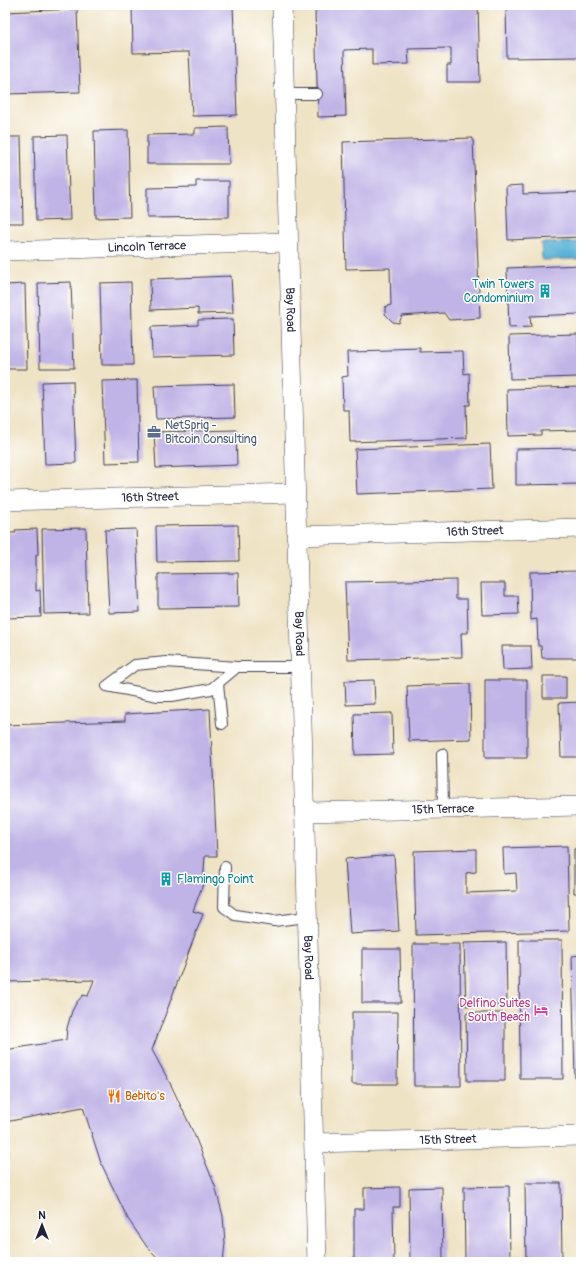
<svg xmlns="http://www.w3.org/2000/svg" width="586" height="1267" font-family="Pangolin,sans-serif">
<rect width="100%" height="100%" fill="#fff"/>
<filter id="ink" filterUnits="userSpaceOnUse"><feTurbulence type="fractalNoise" baseFrequency=".025" numOctaves="2"/><feDisplacementMap in="SourceGraphic" scale="8" xChannelSelector="R" yChannelSelector="G"/><feConvolveMatrix kernelMatrix="1 2 1 2 8 2 1 2 1" color-interpolation-filters="sRGB"/></filter>
<filter id="wash" filterUnits="userSpaceOnUse"><feTurbulence type="fractalNoise" baseFrequency=".012" numOctaves="4" result="noise"/><feDisplacementMap in="SourceGraphic" scale="16" xChannelSelector="R" yChannelSelector="G"/><feGaussianBlur stdDeviation="0.9" result="paint"/><feColorMatrix in="noise" values="0 0 0 0 0 0 0 0 0 0 0 0 0 0 0 0 0 1.4 0 .05"/><feComposite in="paint" operator="in"/></filter>
<g filter="url(#wash)">
<rect width="100%" height="100%" fill="#efe3c5"/>
<!-- water -->
<path fill="#59b1d6" stroke="#3e6a88" d="M580,242v17l-38,1 -1,-17z"/>
<g id="blocks">
<!-- building -->
<path fill="#c0b3e6" d="M132,5h101l4,110 -45,1 -3,-64 -56,1z
M321,5h157l2,77h-33v-17h4v-17l-43,1 1,15 -37,1v-16l-28,1 2,66 -28,1 -3,-105z
M506,5h75v52l-74,1z
M77,9l3,83 -75,2v-82z
M228,127l1,37h-82v-29l48,-1v-6z
M128,130l2,87 -34,1 -2,-87z
M67,135l3,85 -34,1 -2,-85z
M5,137h16l2,86h-18z
M473,138l7,180 -31,2 -5,-7 -42,3 -3,7 -6,-1 -8,-8v-7l6,-2 -1,-37 -44,1 -3,-127z
M196,181h33v36l-82,1v-30l49,-1z
M523,185v9l58,-2v45l-73,3 -2,-54z
M581,265v49l-51,2 1,11 -22,1 -2,-60z
M231,276l2,37 -35,1v-6l-47,2 -1,-31z
M71,282l3,86h-34l-2,-85z
M131,282l2,83h-31l-2,-82z
M25,284l2,85h-22v-84z
M233,319l1,36 -82,2 -1,-30 47,-2v-5z
M578,334l1,43 -69,2 -1,-43z
M420,348v4l43,-1 1,23 5,-1 1,32h-4l1,33 -117,4 -1,-32h-6l-1,-33 6,-1 -1,-24 45,-1v-2z
M137,380l2,82 -34,1 -3,-82z
M73,381l3,82 -31,1 -3,-82z
M234,384l1,33 -79,2 -2,-33z
M581,387v43l-40,1v4l-33,1 -1,-47z
M236,430l1,35 -81,3 -2,-36z
M490,444l2,45 -135,5 -2,-45z
M581,448v36l-65,1v-36z
M238,525l1,36 -82,1 -1,-36z
M86,528l2,85 -44,1 -2,-85z
M37,529l1,26h-2v36l4,-1 1,27 -36,1v-85h11l-1,-3z
M136,529l4,83 -31,1 -4,-83z
M581,571v87h-39l-1,-12h-3l-1,-27 -6,1 -1,-48z
M238,573l1,34 -81,1v-34z
M456,580v19h11l1,34h-7l1,24 -114,3 -3,-78z
M481,583h24v13h13l1,18 -37,1z
M502,646h29l1,23 -29,1z
M543,676h23v22h-23z
M374,680l1,24 -29,1 -1,-24z
M485,680h42v78h-42z
M470,684l1,55 -62,2 -2,-55z
M581,702v55h-20l-2,-54z
M210,709l7,147h-12l-2,28 -10,27 10,3 -51,136 18,33 24,51 21,52 8,30 2,27 -2,19h-63l1,-1 -14,-14 -19,-28 -27,-56 -18,-56 -78,15v-72l61,-10 1,-12 5,-17 5,-9 6,-7 5,1 6,-16 -89,2v-257l120,-4v-7z
M392,713l1,41 -38,1 -1,-41z
M567,846l2,85 -153,4 -2,-84 62,-2v23l-10,1v20l51,-2 -1,-18 -12,1 -1,-26z
M581,848v45h-7v-44z
M394,855l5,76 -49,3 -5,-75z
M519,940h43l1,139h-43z
M506,942l1,63 -41,1 -2,-63z
M413,944h47l1,142h-47z
M362,949h38l1,54h-39z
M581,955v123h-6l-3,-122z
M352,1012h46l-1,72h-45z
M466,1013h39v68h-38z
M578,1181h3v81h-2z
M525,1183h36l1,79h-36z
M509,1186l1,76h-45l-1,-75z
M400,1187v20h-7l1,55h-40v-53h10v-21z
M442,1187l1,75h-33l-1,-74z"/>
</g>
</g>
<g filter="url(#ink)">
<use href="#blocks" fill-opacity="0" stroke="#413f50" stroke-width="1"/>
<g fill="none" stroke-linecap="round" stroke-linejoin="round">
<!-- service casing -->
<g stroke="#413f50" stroke-width="12">
<path id="service" d="M284,94h33
M218,683l4,41
M107,686l28,-21 31,-3 71,5h63
M107,686l51,10h14l39,-7 26,-22
M442,754l1,55
M225,867l-1,40 11,8 39,6 33,-4"/>
</g>
<!-- minor casing -->
<g stroke="#413f50" stroke-width="20">
<g id="minor">
<path id="s1" d="M282,5l35,1257"/>
<path id="s2" d="M5,251l283,-9"/>
<path id="s3" d="M5,501l290,-8"/>
<path id="s4" d="M296,536l285,-8"/>
<path id="s5" d="M305,812l276,-6"/>
<path id="s6" d="M314,1143l267,-7"/>
</g>
</g>
<!-- service -->
<use href="#service" stroke="#fff" stroke-width="10"/>
<!-- minor -->
<use href="#minor" stroke="#fff" stroke-width="19"/>
</g>
</g>
<!-- icons -->
<defs>
<g id="building-bare" transform="scale(1.08)"><path d="M-4-6H4V6H1V3H-1V6H-4ZM-2.5-4.3h1.7v1.8h-1.7ZM.8-4.3h1.7v1.8H.8ZM-2.5-1h1.7V.8h-1.7ZM.8-1h1.7V.8H.8Z" fill="#0f9aa8" stroke="#fff" stroke-width="2.5" paint-order="stroke"/></g>
<g id="office-bare" transform="scale(1.08)"><path d="M-6-3h4V-5.5h4V-3h4V5H-6ZM-1-4.5V-3h2v-1.5ZM-6 0V1H6V0Z" fill="#5c6f8a" stroke="#fff" stroke-width="2.5" paint-order="stroke"/></g>
<g id="hotel-bare" transform="scale(1.08)"><path d="M-6-4.5h1.5V1H6V5H4.5V3h-9V5H-6ZM-4 0a1.8 1.8 0 1 1 3.6 0ZM.5 0V-2.5h3Q6-2.5 6 0Z" fill="#d1479c" stroke="#fff" stroke-width="2.5" paint-order="stroke"/></g>
<g id="restaurant-bare" transform="scale(1.08)"><path d="M-5-6h1v4h1v-4h1v4h1v-4h1v5L-1.5 .5V6h-2V.5L-5-1ZM5-6V6H3V1.5H1.5Q1.5-4 5-6Z" fill="#e8710a" stroke="#fff" stroke-width="2.5" paint-order="stroke"/></g>
</defs>
<g fill-rule="evenodd">
<use href="#building-bare" x="545" y="291"/>
<use href="#office-bare" x="154" y="432"/>
<use href="#building-bare" x="166" y="879"/>
<use href="#hotel-bare" x="541" y="1010"/>
<use href="#restaurant-bare" x="114" y="1096"/>
</g>
<g text-anchor="middle" dominant-baseline="central" stroke-width="3" stroke-linejoin="round" paint-order="stroke">
<!-- street labels -->
<g font-size="12" fill="#22223b" stroke="#fff">
<text stroke="none"><textPath href="#s2" startOffset="142">Lincoln Terrace</textPath></text>
<text stroke="none"><textPath href="#s1" startOffset="305">Bay Road</textPath></text>
<text stroke="none"><textPath href="#s3" startOffset="145">16th Street</textPath></text>
<text stroke="none"><textPath href="#s4" startOffset="179">16th Street</textPath></text>
<text stroke="none"><textPath href="#s1" startOffset="629">Bay Road</textPath></text>
<text stroke="none"><textPath href="#s5" startOffset="138">15th Terrace</textPath></text>
<text stroke="none"><textPath href="#s1" startOffset="953">Bay Road</textPath></text>
<text stroke="none"><textPath href="#s6" startOffset="134">15th Street</textPath></text>
</g>
<!-- culture labels -->
<g font-size="12" fill="#0d838f" stroke="#fff" text-anchor="end">
<text x="534" y="284">Twin Towers<tspan x="534" dy="14">Condominium</tspan></text>
<text x="177" y="879" text-anchor="start">Flamingo Point</text>
</g>
<!-- service labels -->
<g font-size="12" fill="#4e5e75" stroke="#fff" text-anchor="start">
<text x="165" y="425">NetSprig -<tspan x="165" dy="14">Bitcoin Consulting</tspan></text>
</g>
<!-- hotel labels -->
<g font-size="12" fill="#b23c85" stroke="#fff" text-anchor="end">
<text x="530" y="1003">Delfino Suites<tspan x="530" dy="14">South Beach</tspan></text>
</g>
<!-- food labels -->
<g font-size="12" fill="#c56008" stroke="#fff" text-anchor="start">
<text x="125" y="1096">Bebito's</text>
</g>
</g>
<!-- margin -->
<rect width="586" height="1267" fill="none" stroke="#fff" stroke-width="20"/>
<!-- north arrow -->
<g transform="translate(42 1225)" stroke="#ffffff" stroke-width="3" paint-order="stroke">
<path d="M0-3L7 15L0 10L-7 15Z" fill="#22223b"/>
<text y="-6" font-size="11" font-weight="bold" text-anchor="middle" fill="#22223b">N</text>
</g>
</svg>
